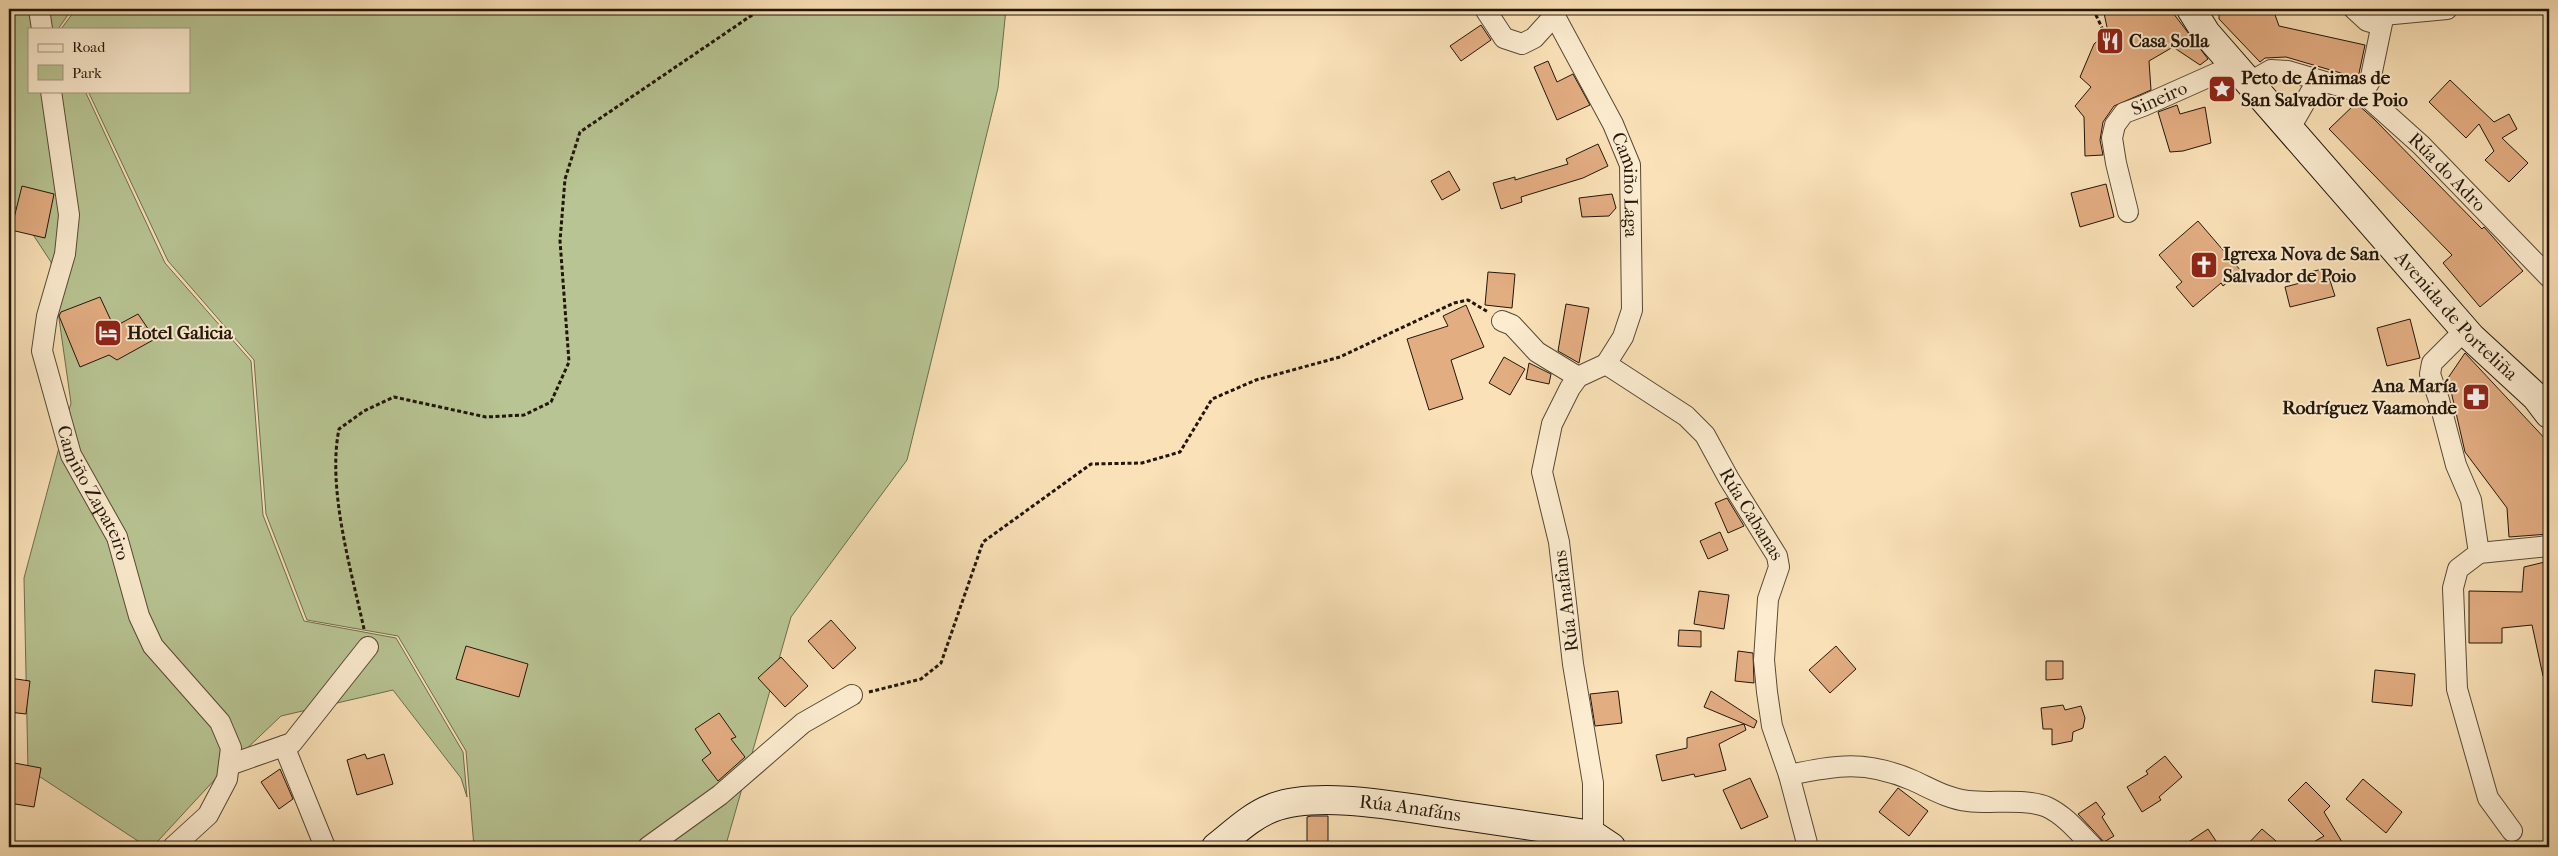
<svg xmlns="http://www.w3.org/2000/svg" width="2558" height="856" font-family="'IM FELL French Canon',serif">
<rect width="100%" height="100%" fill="#fae1b7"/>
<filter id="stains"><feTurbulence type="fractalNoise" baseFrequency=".004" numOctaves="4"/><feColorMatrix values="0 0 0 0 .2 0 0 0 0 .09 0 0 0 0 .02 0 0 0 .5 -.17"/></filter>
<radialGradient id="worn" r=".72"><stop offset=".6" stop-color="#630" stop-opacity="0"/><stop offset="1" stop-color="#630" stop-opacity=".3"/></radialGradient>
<!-- green -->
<path fill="#b8c493" stroke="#6d6d4e" d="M9,9h63l-14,20h-29v62h56l80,172 86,98 12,154 41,106 92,17 67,114 4,45 -6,-19 -68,-88 -112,26 -63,60 -61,66 -9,3 -10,-4 -110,-72 -4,-191 47,-175 -20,-141 -42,-64z
M76,9h930l-8,79 -91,372 -116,157 -64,224 1,6h-254l-8,-96 -68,-115 -91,-16 -41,-106 -12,-154 -86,-99 -80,-170h101v-62h-128z"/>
<!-- building -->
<path fill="#e3ad82" stroke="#221609" d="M2115,9h55l38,50 -8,6 -27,-18 -24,14 2,29 -37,16 -11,16 -3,18 3,15 -18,1 -1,-39 -9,-11 16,-19 -11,-10 14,-33 14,-12 -4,-19z
M2219,9h54l6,17 86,19 -7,33 -72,-21 -21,1 -5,4 -41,-43z
M1481,25l10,15 -30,21 -11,-15z
M1548,61l9,21 16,-8 17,31 -33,15 -23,-53z
M2450,80l44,42 15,-8 8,15 -15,9 26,25 -19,19 -24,-22 9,-9 -15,-27 -13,14 -37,-36z
M2356,103l18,16 108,110 2,-2 39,44 -43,36 -37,-44 9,-8 -123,-126z
M2177,105l3,9 25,-7 6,36 -28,8 -13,1 -12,-40z
M1598,144l10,22 -25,12 -62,19 1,5 -21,7 -8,-26 22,-6v3l53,-16 -2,-5z
M1449,171l11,19 -18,10 -11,-19z
M2106,184l8,33 -34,10 -9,-34z
M22,186l32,8 -9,44 -34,-8z
M1612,194l4,14 -7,8 -27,1 -3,-19z
M2198,221l43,50 -18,15 -2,-3 -28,24 -17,-20 6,-5 -23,-27z
M2326,268l9,28 -45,11 -5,-20 15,-4 -1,-8z
M1488,272l27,2 -3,34 -27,-3z
M100,297l14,30 24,-13 17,25 -38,21 -8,-5 -29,12 -21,-51 2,-4z
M1566,304l23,4 -10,55 -21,-12z
M1466,305l18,42 -33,13 12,39 -34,11 -22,-71 41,-13 -5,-10z
M2410,319l10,39 -33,8 -10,-38z
M2465,353l84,90v91l-40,3 -2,-29 -42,-56 -17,-74z
M1504,357l21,12 -15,26 -21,-12z
M1529,363l22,11 -2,10 -23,-5z
M1727,498l17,28 -16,7 -13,-30z
M1720,532l8,18 -20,9 -8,-18z
M2549,561v115h-6l-11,-51 -30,3v15h-33v-52l53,1 2,-25z
M1699,591l30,4 -5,34 -30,-5z
M831,620l25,28 -23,21 -25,-28z
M1679,630l22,1v16l-23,-1z
M466,646l62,18 -9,33 -63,-18z
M1836,646l20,23 -26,24 -21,-23z
M1738,651l15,2 1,30 -19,-2z
M781,657l27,29 -23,21 -27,-29z
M2046,661h17v18l-17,1z
M2375,670l40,4 -3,32 -40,-4z
M9,678l21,3 -4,33 -17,-2z
M1618,691l4,32 -27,3 -5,-32z
M1711,691l46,30 -3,7 -50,-21z
M2063,705l2,5 16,-4 4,12 -2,10 -10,4 -1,9 -20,4v-16h-9l-2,-21z
M719,713l17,24 -5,2 14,18 -27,24 -16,-21 9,-7 -16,-24z
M1744,724l2,6 -27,14 7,26 -31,7 -1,-3 -32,7 -6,-26 31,-7v-10z
M365,754l2,5 17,-5 9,30 -36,11 -10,-35z
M2165,756l17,21 -23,20 2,3 -19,12 -15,-25 21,-13 -2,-3z
M9,762l32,6 -7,39 -25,-4z
M280,769l13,30 -14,10 -18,-27z
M1750,778l18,39 -27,12 -18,-39z
M2363,779l39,33 -16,21 -40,-34z
M2306,782l24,24 -6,6 21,35h-40l19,-11 -36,-36z
M1898,788l30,23 -19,25 -30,-24z
M2096,802l9,12 -3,3 12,19 -10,6 -26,-28z
M1311,816h17v31l-21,-1v-29z
M2208,829l12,18h-39z
M2262,829l21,18h-38z"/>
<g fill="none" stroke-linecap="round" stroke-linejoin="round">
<!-- street casing -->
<g stroke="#584934" stroke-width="22">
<g id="street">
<path d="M39,9l3,20"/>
<path d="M1485,9l19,29 18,6 12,-6 20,-22"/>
<path id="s1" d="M1551,9l62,115 17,41 2,145 -9,27 -17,27"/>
<path d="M2354,9l13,12 14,4"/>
<path d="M2383,15l64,-6"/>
<path id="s2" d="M2250,82l21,-12 17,1 75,22 58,52 128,132"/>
<path id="s3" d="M51,91l18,124 -4,39 -18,62 -5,35 29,104 46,82 22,79 14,30 67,76 11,26 -4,31 -19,36 -35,32"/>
<path d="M2363,93l7,-12 15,-72"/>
<path d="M2290,128l27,-47"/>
<path id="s4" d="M2128,212l-12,-49 -4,-25 3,-13 9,-12 19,-7 92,-41"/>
<path d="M1502,321l10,4 25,27 41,25"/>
<path d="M2465,330l-33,33 -2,11 9,26 17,65 15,35 8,53"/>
<path id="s5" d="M1606,364l80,52 19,19 24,44 48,77 2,11 -11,32 -4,61 3,32 5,34 17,49 19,72"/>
<path d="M284,746l41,101"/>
<path d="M229,765l63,-22 76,-96"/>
<path d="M1789,775c48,-10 76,-15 123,5 18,8 36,19 56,21 23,3 59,-3 79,6 19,9 32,26 46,40"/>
<path d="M2512,831l-24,-33 -31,-109 -4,-101 5,-19 21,-16 70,-7"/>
<path d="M648,847l72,-52 83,-72 49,-28"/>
<path d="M1593,847v-64l-20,-119 -14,-122 -17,-70 10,-48 18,-36 8,-11 28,-13"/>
</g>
</g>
<!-- secondary casing -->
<g stroke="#221609" stroke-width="30">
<g id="secondary">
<path id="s6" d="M2191,9l15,24 265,304 65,60 13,17"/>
<path id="s7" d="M1216,847c18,-14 35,-31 56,-39 45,-18 130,-1 178,6 48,7 96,14 143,21l18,12"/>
</g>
</g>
<!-- path -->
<path stroke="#221609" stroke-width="3" stroke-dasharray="4 2.5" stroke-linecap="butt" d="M2093,9l12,25
M364,629c-13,-60 -37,-140 -25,-200l25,-18 30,-14 92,20 38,-2 27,-13 18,-40 -9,-121 5,-62 15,-47 181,-123
M869,692l52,-13 20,-16 42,-121 108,-78 51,-1 38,-11 32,-53 44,-19 84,-23 114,-54 14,-3 20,12"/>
<!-- street -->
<use href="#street" stroke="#fcecd0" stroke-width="20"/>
<!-- secondary -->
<use href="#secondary" stroke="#fcecd0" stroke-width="28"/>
</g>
<!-- icons -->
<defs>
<g id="restaurant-square" transform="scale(1.4375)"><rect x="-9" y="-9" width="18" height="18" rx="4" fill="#8f2418" stroke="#fcecd0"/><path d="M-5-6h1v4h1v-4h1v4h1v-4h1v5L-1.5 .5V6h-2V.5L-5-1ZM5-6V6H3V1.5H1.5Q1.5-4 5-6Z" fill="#fff"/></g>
<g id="sight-square" transform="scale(1.4375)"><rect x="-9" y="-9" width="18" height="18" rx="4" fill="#8f2418" stroke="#fcecd0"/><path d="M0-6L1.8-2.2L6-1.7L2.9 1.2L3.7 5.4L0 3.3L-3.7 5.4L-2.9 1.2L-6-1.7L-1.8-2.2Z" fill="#fff"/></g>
<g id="church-square" transform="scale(1.4375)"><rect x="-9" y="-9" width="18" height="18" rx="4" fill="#8f2418" stroke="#fcecd0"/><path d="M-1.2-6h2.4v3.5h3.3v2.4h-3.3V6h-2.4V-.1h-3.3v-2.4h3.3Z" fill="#fff"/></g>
<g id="hotel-square" transform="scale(1.4375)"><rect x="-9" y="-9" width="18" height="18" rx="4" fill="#8f2418" stroke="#fcecd0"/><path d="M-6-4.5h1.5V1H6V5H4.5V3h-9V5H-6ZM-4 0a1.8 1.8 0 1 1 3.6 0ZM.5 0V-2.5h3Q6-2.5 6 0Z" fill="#fff"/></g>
<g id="pharmacy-square" transform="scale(1.4375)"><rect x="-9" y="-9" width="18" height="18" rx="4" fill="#8f2418" stroke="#fcecd0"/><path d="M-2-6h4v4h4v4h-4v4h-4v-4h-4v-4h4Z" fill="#fff"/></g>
</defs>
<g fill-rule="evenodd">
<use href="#restaurant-square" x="2110" y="41"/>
<use href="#sight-square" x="2222" y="89"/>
<use href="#church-square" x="2204" y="265"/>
<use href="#hotel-square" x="108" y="333"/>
<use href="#pharmacy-square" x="2476" y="397"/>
</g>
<g text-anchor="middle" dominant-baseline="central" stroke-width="4" stroke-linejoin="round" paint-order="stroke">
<!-- poi labels -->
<g font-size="19" font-weight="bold" fill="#221609" stroke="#fcecd0" text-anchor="start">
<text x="2129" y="41">Casa Solla</text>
<text x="2241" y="78">Peto de Ánimas de<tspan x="2241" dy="22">San Salvador de Poio</tspan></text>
<text x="2223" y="254">Igrexa Nova de San<tspan x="2223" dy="22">Salvador de Poio</tspan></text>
<text x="127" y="333">Hotel Galicia</text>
<text x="2457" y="386" text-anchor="end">Ana María<tspan x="2457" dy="22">Rodríguez Vaamonde</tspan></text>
</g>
<!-- street labels -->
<g font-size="19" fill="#221609" stroke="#fcecd0">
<text stroke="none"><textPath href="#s4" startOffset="142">Sineiro</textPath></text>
<text stroke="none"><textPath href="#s2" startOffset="235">Rúa do Adro</textPath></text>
<text stroke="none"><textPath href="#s1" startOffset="194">Camiño Laga</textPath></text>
<text stroke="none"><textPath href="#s6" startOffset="406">Avenida de Porteliña</textPath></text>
<text stroke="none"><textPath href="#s3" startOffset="416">Camiño Zapateiro</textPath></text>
<text stroke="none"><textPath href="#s5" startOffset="214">Rúa Cabanas</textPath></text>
<text transform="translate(1566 601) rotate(-97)">Rúa Anafans</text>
<text stroke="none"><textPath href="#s7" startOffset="208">Rúa Anafáns</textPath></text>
</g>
</g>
<!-- margin -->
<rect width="2558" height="856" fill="none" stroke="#fae1b7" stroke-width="30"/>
<rect x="10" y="10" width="2538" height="836" fill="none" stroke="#221609" stroke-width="2.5"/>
<rect x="15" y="15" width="2528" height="826" fill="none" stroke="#221609"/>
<!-- legend -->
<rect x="28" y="28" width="162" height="65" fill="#fcecd0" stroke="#a59680"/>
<rect x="38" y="44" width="25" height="8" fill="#fcecd0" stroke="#a59680"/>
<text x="72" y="52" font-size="15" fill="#221609">Road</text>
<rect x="38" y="65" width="25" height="15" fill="#b8c493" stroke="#a59680"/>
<text x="72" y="78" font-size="15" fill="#221609">Park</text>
<rect width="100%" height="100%" filter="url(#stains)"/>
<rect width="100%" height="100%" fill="url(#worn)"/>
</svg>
